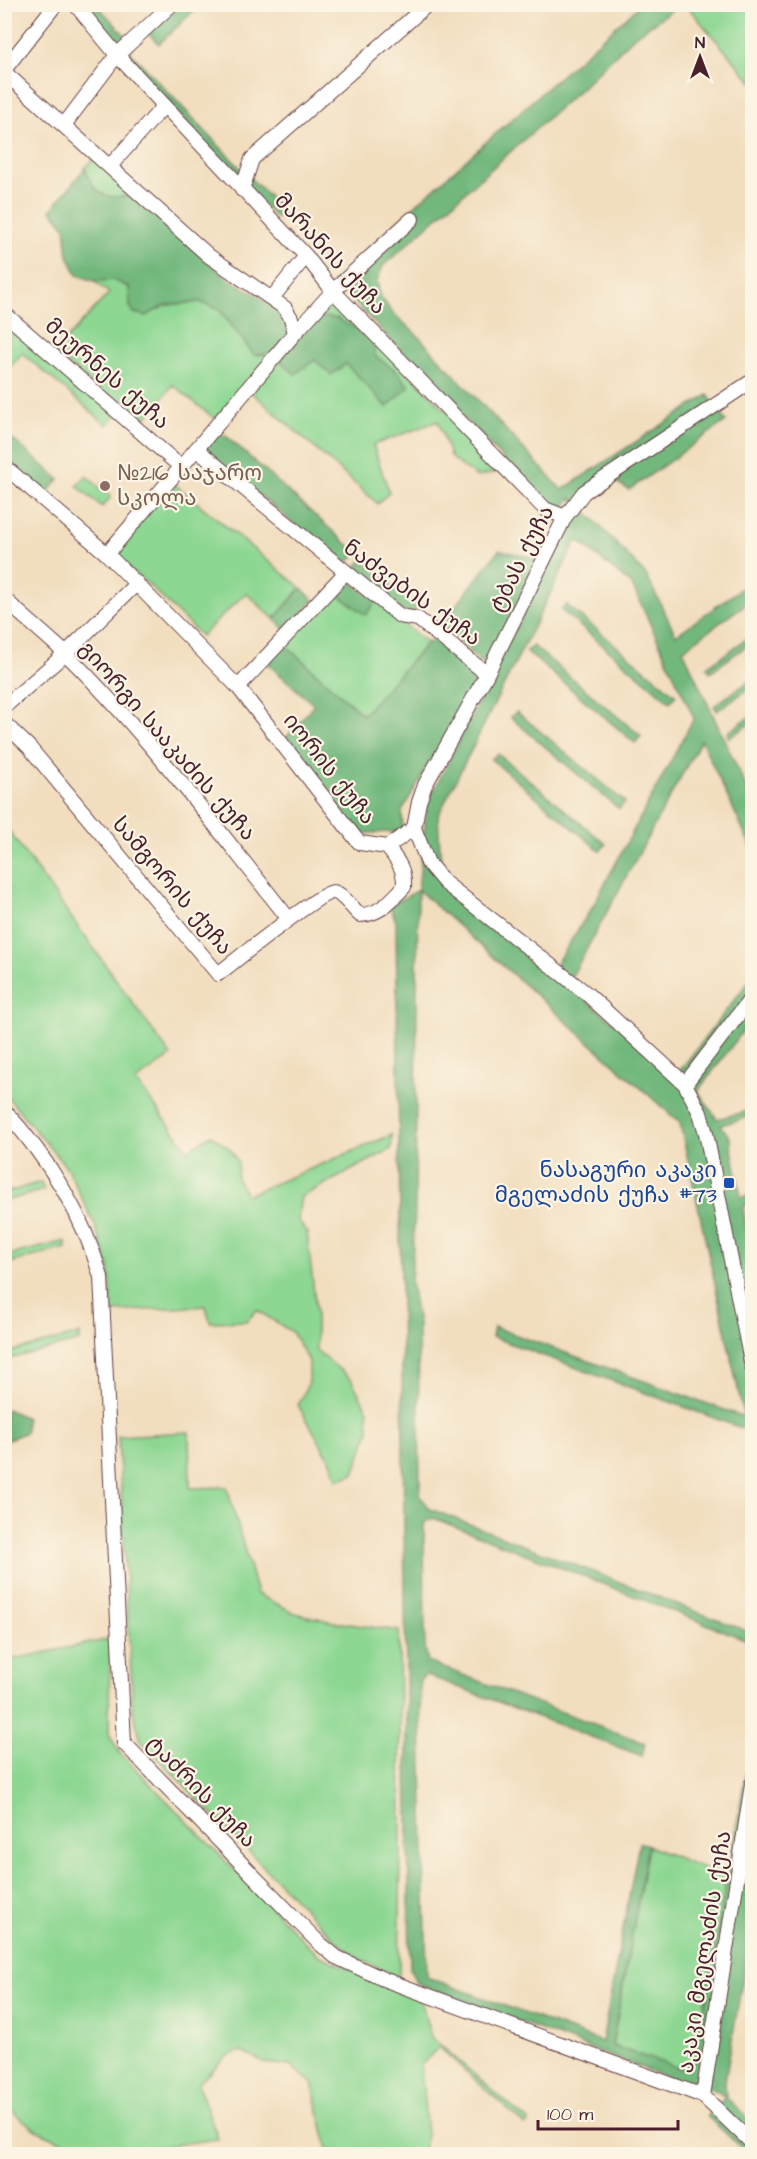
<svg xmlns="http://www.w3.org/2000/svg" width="757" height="2159" font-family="'Architects Daughter','Noto Sans Georgian',sans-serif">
<rect width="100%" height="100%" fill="#fcf5e5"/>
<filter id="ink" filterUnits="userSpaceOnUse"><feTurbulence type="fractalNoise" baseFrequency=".0167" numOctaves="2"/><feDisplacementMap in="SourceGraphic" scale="12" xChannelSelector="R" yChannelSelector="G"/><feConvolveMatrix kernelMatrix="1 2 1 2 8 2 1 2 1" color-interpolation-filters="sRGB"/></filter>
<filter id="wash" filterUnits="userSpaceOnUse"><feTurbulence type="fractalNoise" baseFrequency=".008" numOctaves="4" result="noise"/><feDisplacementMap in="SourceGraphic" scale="24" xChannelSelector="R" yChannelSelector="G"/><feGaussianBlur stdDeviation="1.35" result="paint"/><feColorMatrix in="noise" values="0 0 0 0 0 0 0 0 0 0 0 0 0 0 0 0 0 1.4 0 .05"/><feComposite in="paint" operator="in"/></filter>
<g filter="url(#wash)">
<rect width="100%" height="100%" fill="#f2debf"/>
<!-- green -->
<path fill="#8dd793" stroke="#6c7b5f" stroke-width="1.5" d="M686,5h66v77z
M94,158l42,38c-29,2 -41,3 -51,-28z
M113,280l16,7 1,19 16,10 20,-11 34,-3 19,7 27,35 26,10 -57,65 -42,-34 -33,40 -86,-72 55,-60 -15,-12z
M333,297l172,173 -28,7 -26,-19 -13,-37 -65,24 16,47 -11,12 -128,-113 28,-32 37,1 82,11 -23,-15c0,-22 -12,-26 -30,-33 -3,-2 -5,-4 -8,-5 -6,-1 -12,0 -20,-2z
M17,329l99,86 -9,10 -85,-72 -17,20v-31z
M86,476l25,21 -9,10 -25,-21z
M172,482l129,106 -27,31 -28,-26 -45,43 -55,-54 -29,-22 -2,-10z
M332,590l44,11 51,42 -64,72 -79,-71z
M4,830l5,1 162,225 -35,25 52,69 23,-15 19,14 8,13 -1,17 10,16 145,-60 -1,14 -90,48 -3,23 9,13 9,77v40l35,29 17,32 1,20 -15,43 -17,6 -5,-17 -34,-58 11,-23v-21l-17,-29 -35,-22 -10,11 -37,1 -4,-16 -94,6 -3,-45 -15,-44 -27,-55 -62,-74z
M41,1182l3,8 -39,11v-8z
M66,1241v7l-61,16v-8z
M80,1334v7l-75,19v-7z
M189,1432l1,56 37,-1 30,107 38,19 39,9 65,9 2,213 -2,134 -42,-20 -22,-18 -194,-199 -8,-30 -15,-275z
M110,1639l-1,95 11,19 198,202 103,44v4l10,34 98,85 -4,3 -86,-78 -18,18 6,71 -6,18h-92l-17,-71 -22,-17 -24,-3 -25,-12 -14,5 -29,28 20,55 -111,15 -27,-5 -44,-19 -31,-24 -1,-445z
M648,1846l79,31 -32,184 -14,8 -69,-23z"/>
<!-- forest -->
<path fill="#72b87d" stroke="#5e6c54" stroke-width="1.5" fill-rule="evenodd" d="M81,5h16l37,40 -4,7 112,118 42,41 -7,7 -39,-38z
M177,5h23l-41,39 -13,-13z
M640,5h39l-44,31 -57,55 -195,175 -6,15 3,14 10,15 30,28 142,152 146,-95 18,26 -97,69 -14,-9 -33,26 64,68 30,60 76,-54v18l-69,51 69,150v49l-51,-109 -134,245 111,88 74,-96v42l-54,72 19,28 35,-9v6l-31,9 9,13 11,59 11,-2v8l-9,4 9,53v172l-260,-95 2,-10 250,90 -64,-294 -262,-233 -3,321 -4,71 7,43 2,171 10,13 322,124v9l-319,-124 -9,5 1,125 3,14 217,81 -3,13 -216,-81 -6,5 7,297 175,65 37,-199 9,3 -36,200 69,23 14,-8 57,-324v187l-27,157 1,16 26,25v32h-4l-41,-38 19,-19 -13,-8 -36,-8 -261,-98 -6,-15 -14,-1046 -6,-16 28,-16 9,-86 136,-271 16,-28 -8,-7 -8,12 -13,-1 -199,-211 -18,-15 69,-66zM577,540l55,45 62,133 -104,193 -40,62 -91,-77 -18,-31 -3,-49z
M85,168c10,31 22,30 51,28l92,83 29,16 29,22 4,16 -18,21 -18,1 -35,-46 -19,-7 -34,3 -20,11 -12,-3 -4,-7 -1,-19 -16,-7 -19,1 -17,-6 -9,-19 -3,-29 -14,-17z
M316,316c8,2 14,1 20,2 3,1 5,3 8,5 18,7 30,11 31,33l22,15 12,16 -22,20 -41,-43 -15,11 -16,-15 -20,14 -17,-15z
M4,432l55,47 -12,14 -42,-35z
M218,432l8,4 131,117 -12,12 -140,-114v-5z
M499,550l41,9 -55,107 -44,-41z
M362,560l53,46 1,4 -1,4 -12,-2 -51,-40z
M343,576l33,25 -10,14 -34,-25z
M301,588l13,12 -28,31 -12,-12z
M567,605l109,90 -6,7 -109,-92z
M752,635v7l-42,30 -3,-5z
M435,641l42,40 -75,130 1,20 -46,3 -72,-95 29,-34 -47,-42 17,-19 79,71 64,-72z
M533,646l108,90 -6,7 -109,-92z
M752,679v7l-35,25 -3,-5z
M517,712l108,90 -6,7 -109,-92z
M752,715v7l-23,16 -2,-5z
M498,754l108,90 -6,7 -109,-92z
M7,1409l19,9v14l-21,9v-29z"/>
</g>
<g filter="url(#ink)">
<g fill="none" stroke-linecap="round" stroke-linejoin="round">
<!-- minor casing -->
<g stroke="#633c41" stroke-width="16">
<path id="minor" d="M75,4l42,51 189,201 27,35 212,218 20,8
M4,70l52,-66
M4,72l205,184 76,52 6,10 4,15
M64,125l53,-70 55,-51
M110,166l54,-60
M242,190l10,-31 176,-155
M272,298l34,-42
M4,313l177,154
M196,449l204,167 18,3 69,55
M4,466l103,88 131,133 118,152 4,4 27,4 27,-19
M107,554l188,-221 38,-42 79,-72
M4,599c21,19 42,36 62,55 82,81 151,175 223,265
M238,687l108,-115
M4,707l61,-53 72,-71
M4,723l25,24 189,227c16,-12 102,-82 115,-82 8,0 20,17 27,23 20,0 31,-15 44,-28 1,-18 -7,-27 -17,-40
M414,828l14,35 17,20 141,110 99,91 15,29 6,20 46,234
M414,828l5,-26 6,-17 62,-111 78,-157 19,-25 168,-111
M685,1084l67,-87
M4,1110c44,48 79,105 97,167l23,466 194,199 18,15 47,22 320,117 49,47
M703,2096l49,-312"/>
</g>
<!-- minor -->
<use href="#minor" stroke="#fff" stroke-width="14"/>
</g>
</g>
<!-- markers -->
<circle fill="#8d6e63" stroke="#fcf5e5" stroke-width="2" cx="105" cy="486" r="6"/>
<rect fill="#1a4fb4" stroke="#fcf5e5" stroke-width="2" x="723" y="1177" width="12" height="12" rx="3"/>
<g text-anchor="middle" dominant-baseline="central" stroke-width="4.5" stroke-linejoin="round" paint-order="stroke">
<!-- street labels -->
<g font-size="22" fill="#4a1f2b" stroke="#fcf5e5">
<text transform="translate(330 254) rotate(48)">მარანის ქუჩა</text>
<text transform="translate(107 374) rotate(41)">მეურნეს ქუჩა</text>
<text transform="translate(522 559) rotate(-63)">ტბას ქუჩა</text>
<text transform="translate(412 593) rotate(36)">ნაძვების ქუჩა</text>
<text transform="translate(167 741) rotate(49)">გიორგი სააკაძის ქუჩა</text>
<text transform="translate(329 769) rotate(52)">იორის ქუჩა</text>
<text transform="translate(172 886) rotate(50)">სამგორის ქუჩა</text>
<text transform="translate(201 1792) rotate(46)">ტაძრის ქუჩა</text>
<text transform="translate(705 1952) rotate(-81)">აკაკი მგელაძის ქუჩა</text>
</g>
<!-- education labels -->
<g font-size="22" fill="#785e54" stroke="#fcf5e5" text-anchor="start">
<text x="117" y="473">№216 საჯარო<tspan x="117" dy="25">სკოლა</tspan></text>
</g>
<!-- transit labels -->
<g font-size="22" fill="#164399" stroke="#fcf5e5" text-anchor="end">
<text x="717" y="1170">ნასაგური აკაკი<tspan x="717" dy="25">მგელაძის ქუჩა #73</tspan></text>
</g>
</g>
<!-- margin -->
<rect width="757" height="2159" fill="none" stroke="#fcf5e5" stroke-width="24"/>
<!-- north arrow -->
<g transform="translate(700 57)" stroke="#fcf5e5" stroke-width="4.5" paint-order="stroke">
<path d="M0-4.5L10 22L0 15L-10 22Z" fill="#4a1f2b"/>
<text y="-9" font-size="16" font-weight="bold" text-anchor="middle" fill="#4a1f2b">N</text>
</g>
<!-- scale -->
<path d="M538 2120v9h140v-9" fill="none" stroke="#4a1f2b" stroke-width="3"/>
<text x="547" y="2120" font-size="18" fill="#4a1f2b" stroke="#fcf5e5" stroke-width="4.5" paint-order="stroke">100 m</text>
</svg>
